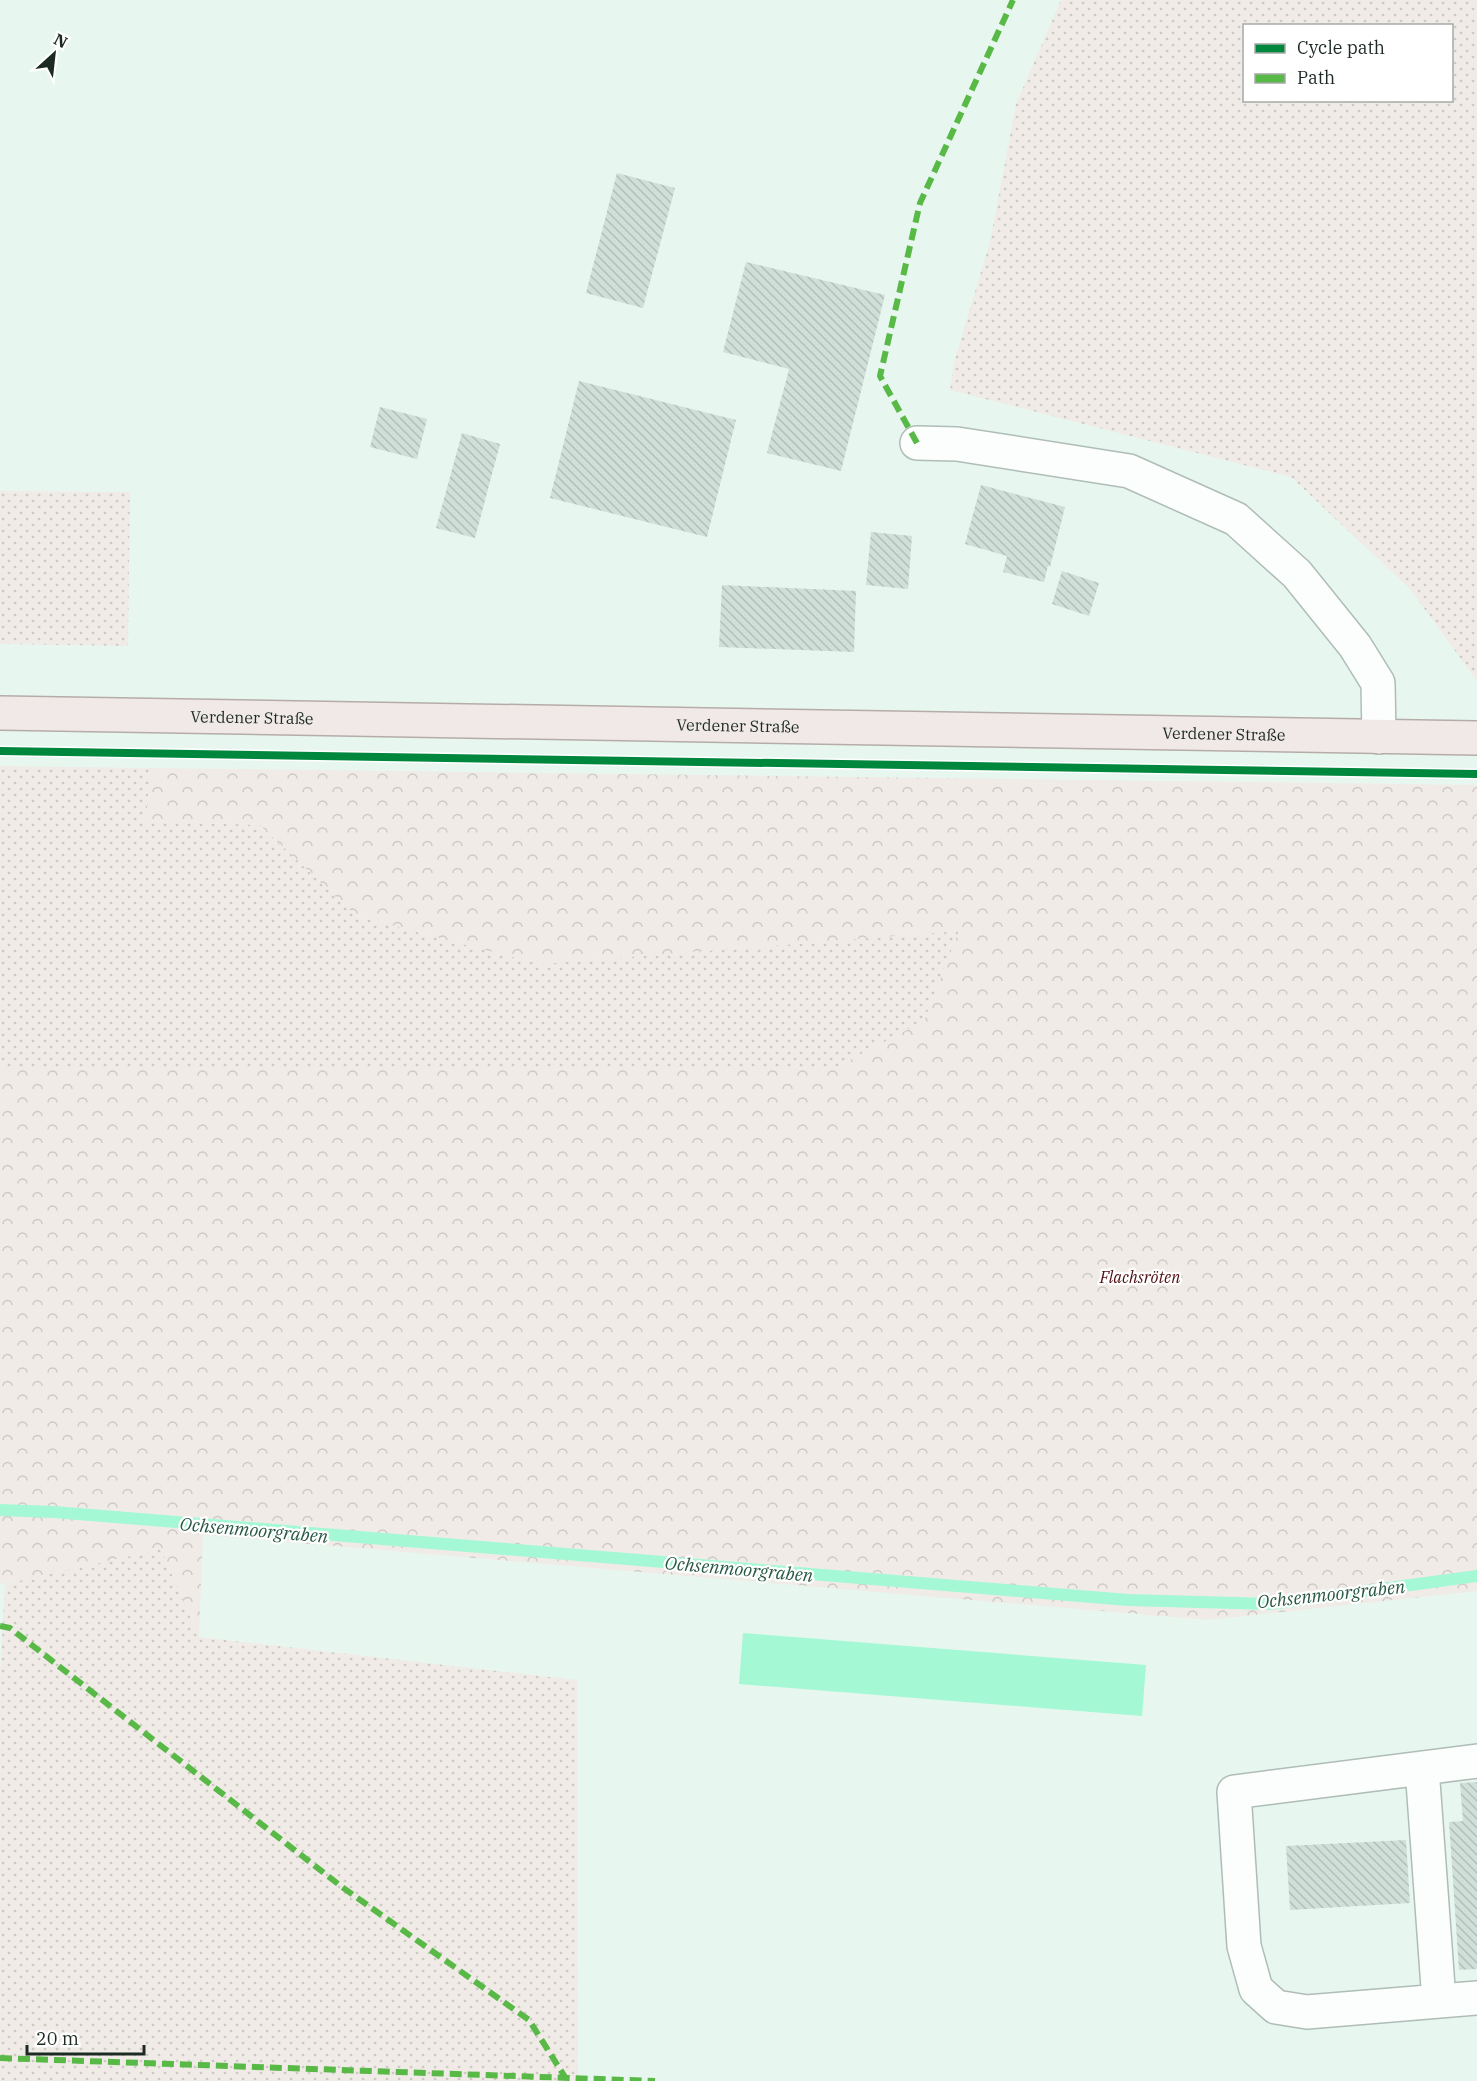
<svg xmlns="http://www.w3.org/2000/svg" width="1477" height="2081" font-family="'IBM Plex Serif',serif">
<defs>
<pattern id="grass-dots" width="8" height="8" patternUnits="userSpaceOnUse" patternTransform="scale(1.5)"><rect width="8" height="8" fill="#f0ebe7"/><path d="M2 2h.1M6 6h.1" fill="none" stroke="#cdcac6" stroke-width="1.8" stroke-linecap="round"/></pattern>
<pattern id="forest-crowns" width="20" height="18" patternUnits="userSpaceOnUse" patternTransform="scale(1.5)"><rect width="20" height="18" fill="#f0ebe7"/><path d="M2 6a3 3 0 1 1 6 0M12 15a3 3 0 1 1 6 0" fill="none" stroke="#cdcac6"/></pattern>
<pattern id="building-back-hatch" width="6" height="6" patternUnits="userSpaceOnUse" patternTransform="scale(1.5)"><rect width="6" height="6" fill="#d0dfd8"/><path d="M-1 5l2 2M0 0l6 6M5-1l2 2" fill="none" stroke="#b2c0b9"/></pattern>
</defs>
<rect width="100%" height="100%" fill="#e7f7ef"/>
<!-- grass -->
<path fill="url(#grass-dots)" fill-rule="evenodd" d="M1061,0h416v681l-67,-92 -119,-112 -341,-87 4,-28 36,-120 26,-138zM1244,26h208v74h-208z
M0,491l130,1 -2,154 -128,-2z
M0,766l150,2 -4,53 114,4 96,91 183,48 420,-33 -35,90 -93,49 -831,-2z
M161,1549l38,88 378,43 1,401h-578v-409l5,-88z"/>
<!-- forest -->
<path fill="url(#forest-crowns)" d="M150,768l1327,17v806l-269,29 -1005,-85 -4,102 -38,-88 -156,35 -5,-1v-515l831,2 93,-49 35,-90 -420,33 -183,-48 -96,-91 -114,-4z"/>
<!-- water -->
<path fill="#a4f8d4" d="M743,1633l403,32 -4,51 -403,-32z"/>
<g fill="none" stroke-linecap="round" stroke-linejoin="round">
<!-- stream -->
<path stroke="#a4f8d4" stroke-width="12" d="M0,1510l54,2 1074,88 142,4 207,-28"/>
</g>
<!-- building -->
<path fill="url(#building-back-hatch)" d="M617,173l58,15 -32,120 -57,-15z
M746,262l139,33 -44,176 -74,-18 22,-84 -66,-17z
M579,381l157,39 -29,117 -157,-39z
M380,407l47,12 -10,40 -47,-12z
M462,433l38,11 -25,94 -39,-10z
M981,485l84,22 -15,60 -2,-1 -4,16 -41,-10 4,-16 -42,-12z
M871,532l41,4 -4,53 -42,-4z
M1062,571l37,12 -10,33 -37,-12z
M722,585l134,6 -2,61 -135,-5z
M1477,1782v187l-18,1 -10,-148 14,-1 -3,-38z
M1406,1840l4,63 -120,7 -4,-64z"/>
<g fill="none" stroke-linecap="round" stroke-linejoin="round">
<!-- minor casing -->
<g stroke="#afbdb6" stroke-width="36">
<path id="minor" d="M917,443l40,1 172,27 107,48 61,55 58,72 23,37 1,54
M1477,1761l-243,31 10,154 12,43 20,18 31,5 170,-14
M1422,1768l17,233"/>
</g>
<!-- major casing -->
<g stroke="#b5aca8" stroke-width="36">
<g id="major">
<path id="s1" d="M0,713l1477,25"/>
</g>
</g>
<!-- minor -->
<use href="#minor" stroke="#fbfefd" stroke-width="33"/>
<!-- major -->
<use href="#major" stroke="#f0e9e7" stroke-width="33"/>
<!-- quiet -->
<path stroke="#58b947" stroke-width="6" stroke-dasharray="12 6" stroke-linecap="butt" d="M917,443l-37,-67 40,-173 93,-203
M0,1626l10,2 332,259 187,133 36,57
M0,2058l655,23"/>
<!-- cycleway casing -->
<g stroke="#fff" stroke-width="11">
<path id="cycleway" d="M0,751l1477,23"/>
</g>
<!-- cycleway -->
<use href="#cycleway" stroke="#00873e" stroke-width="8"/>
</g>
<g text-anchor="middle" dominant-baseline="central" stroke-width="4.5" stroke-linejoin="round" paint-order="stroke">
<!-- street labels -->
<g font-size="16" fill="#1d2a24" stroke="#fff">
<text stroke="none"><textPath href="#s1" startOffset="252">Verdener Straße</textPath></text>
<text stroke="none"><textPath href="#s1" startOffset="738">Verdener Straße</textPath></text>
<text stroke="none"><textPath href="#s1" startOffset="1224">Verdener Straße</textPath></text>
</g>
<!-- park labels -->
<g font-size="16" font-style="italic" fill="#4e0f13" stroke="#fff">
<text x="1140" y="1277">Flachsröten</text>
</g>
<!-- water labels -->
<g font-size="18" font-style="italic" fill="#295845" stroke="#fff">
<text transform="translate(254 1530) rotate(5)">Ochsenmoorgraben</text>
<text transform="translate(739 1569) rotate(5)">Ochsenmoorgraben</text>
<text transform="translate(1331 1594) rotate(-6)">Ochsenmoorgraben</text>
</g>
</g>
<!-- legend -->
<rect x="1243" y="24" width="210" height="78" fill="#ffffff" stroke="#a5aaa7" stroke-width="1.5"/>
<rect x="1255" y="44" width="30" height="9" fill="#00873e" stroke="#a5aaa7" stroke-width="1.5"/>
<text x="1297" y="54" font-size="18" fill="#1d2a24">Cycle path</text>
<rect x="1255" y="74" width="30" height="9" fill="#58b947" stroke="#a5aaa7" stroke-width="1.5"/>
<text x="1297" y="84" font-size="18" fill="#1d2a24">Path</text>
<!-- north arrow -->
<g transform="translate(54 54) rotate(27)" stroke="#ffffff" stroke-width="4.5" paint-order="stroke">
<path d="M0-4.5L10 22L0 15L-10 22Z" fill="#1d2a24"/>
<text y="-9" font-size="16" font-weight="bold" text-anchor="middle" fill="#1d2a24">N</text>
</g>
<!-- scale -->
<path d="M27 2045v9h117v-9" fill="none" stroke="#1d2a24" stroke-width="3"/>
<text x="36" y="2045" font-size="18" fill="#1d2a24" stroke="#ffffff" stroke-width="4.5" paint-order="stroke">20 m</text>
</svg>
